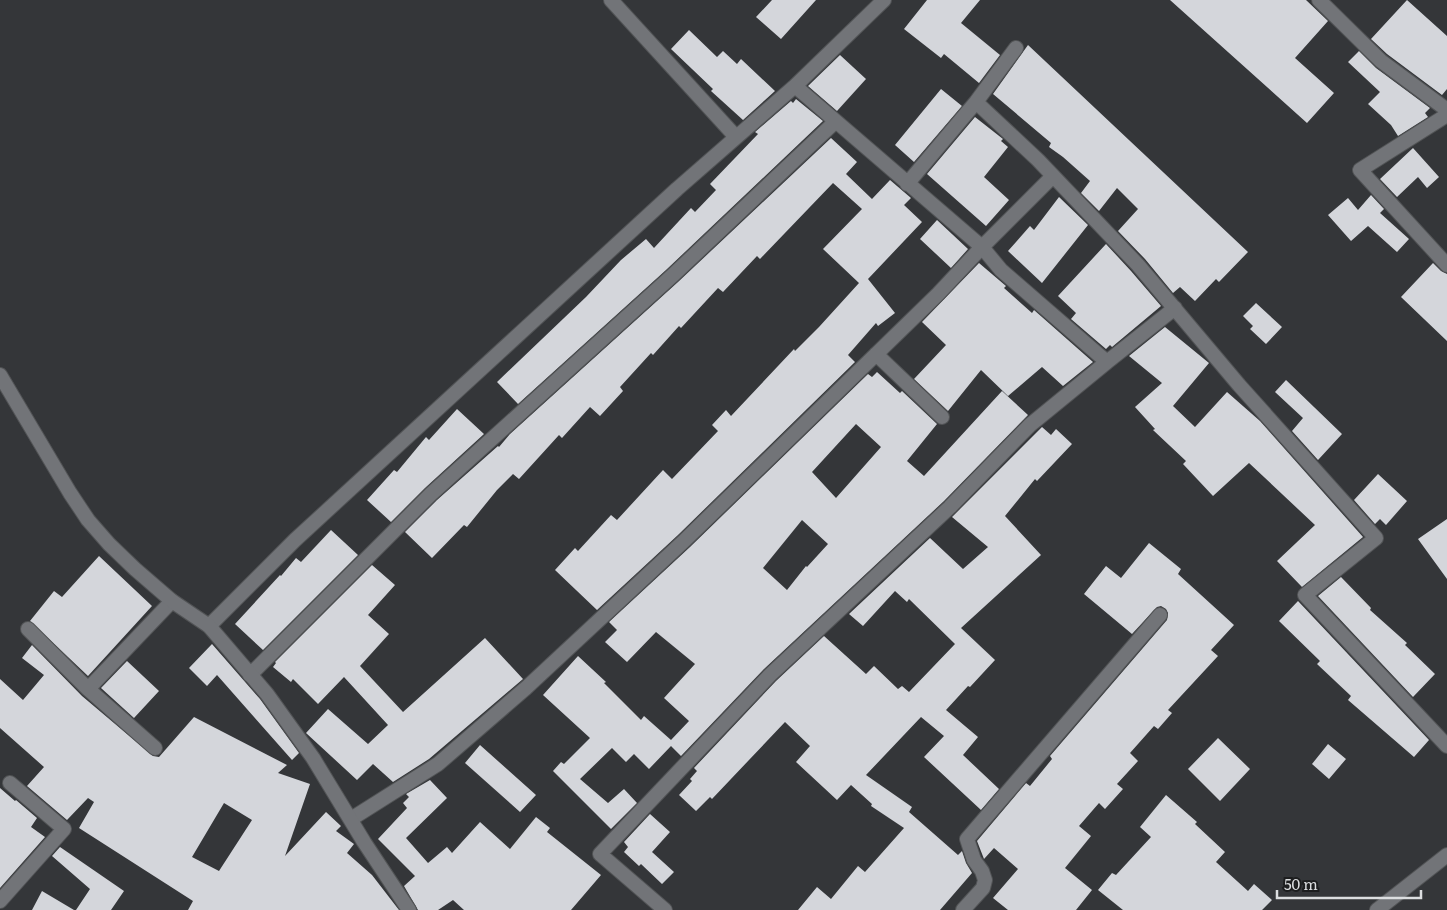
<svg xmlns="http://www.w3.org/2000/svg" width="1447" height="910" font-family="Literata,serif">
<rect width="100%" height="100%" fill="#343639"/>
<!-- building -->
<path fill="#d4d6db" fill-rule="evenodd" d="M772,0h44l-35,39 -25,-22z
M927,0h53l-19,23 39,32 -21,28 -35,-29 -3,4 -37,-29z
M1170,0h136l22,21 -33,37 39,35 -27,30z
M1407,0l40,36v53l-5,6 -55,-41 -16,-15z
M689,30l28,27 6,-6 14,13 4,-5 34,32 -32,29 -32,-29 2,-2 -42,-40z
M1028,45l220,207 -29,30 -3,-3 -21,22 -15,-14 -7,6 -28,-34 -27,-28 20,-22 -21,-21 -18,23 -18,-18 9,-12 -27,-24 -14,-10 2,-4 -58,-49z
M1359,51l17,17 54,40 -5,5 3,4 -30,19 -7,-11 -23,-21 12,-12 -32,-30z
M840,55l26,24 -29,32 -29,-25z
M941,89l21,17 -48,56 -19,-17z
M796,99l27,22 -157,149 -148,134 -21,-22 89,-85 35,-37 25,-21 8,9 37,-40 4,4 21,-22 -6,-6 48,-50 -3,-2 36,-31 2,2z
M975,117l28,22 -2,2 7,6 -24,30 25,23 -23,26 -59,-52z
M831,138l26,24 -11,12 26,25 18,-19 21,18 -7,7 18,17 -54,57 27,34 -17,13 -2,-3 -28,32 7,7 -177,173 -81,75 -42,-40 20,-22 3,3 33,-36 6,5 46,-50 9,9 46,-48 -6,-6 14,-15 5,6 63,-67 1,2 24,-24 40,-44 -36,-34 39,-40 -29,-26 -73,76 -3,-3 -34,36 -5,-4 -37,40 -2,-2 -26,29 -2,-2 -31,34 3,4 -23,25 -10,-9 -28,31 -3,-3 -40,44 -6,-5 -16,16 -30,37 -3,-2 -32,33 -27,-26 32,-32 61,-54 1,1 11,-13 168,-152z
M1413,148l26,29 -12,11 -9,-11 -21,20 -17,-18z
M1371,195l13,14 -4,4 29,26 -12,13 -29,-26 -17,15 -23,-26 20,-17 10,12z
M1059,197l29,28 -46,58 -34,-32 22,-25 4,4z
M937,220l31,29 -17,19 -31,-29z
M1106,244l25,27 30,35 -49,41 -2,-2 -4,4 -35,-30 5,-6 -18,-17z
M979,263l27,23 -2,2 28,25 2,-3 59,52 -30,24 -21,-19 -34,29 -27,-26 -33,41 -34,-32 32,-34 -24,-23z
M1433,263l8,8 6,3v67l-46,-44z
M1256,303l26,24 -16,17 -16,-15 3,-3 -10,-10z
M1165,327l44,36 -36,43 22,21 32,-35 33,29 103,116 -61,50 -25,-26 38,-36 -66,-62 -36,33 -30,-32 3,-3 -33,-31 2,-1 -20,-22 27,-24 -33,-27z
M877,372l23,21 2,-2 35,33 -30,37 17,15 78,-85 26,24 -84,86 -180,168 -83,87 -10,-10 -22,23 -15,-15 -8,8 -14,-14 -32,31 28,24 16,-14 13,14 -26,26 -58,-58 8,-9 3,2 26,-26 -47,-43 35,-39 28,26 -2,1 37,37 3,-4 27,24 18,-19 -25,-23 31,-34 -39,-32 -29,30 -22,-20 12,-12 -8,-8 81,-75 178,-173 4,3zM856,424l25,23 -45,51 -24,-26zM802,520l26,24 -21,23 -1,-1 -19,24 -24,-22z
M1286,380l56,54 -24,26 -26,-29 11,-13 -28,-26z
M457,409l27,25 -59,54 -34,34 -24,-22 27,-30 3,2 29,-35 3,3z
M1042,427l9,8 5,-6 16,15 -35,37 -2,-2 -30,37 36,39 -80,73 34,32 -25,27 -2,-1 -22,24 32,27 -15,18 36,34 -18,21 -57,-53 20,-21 -23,-19 -55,58 46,32 -3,5 49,43 4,-4 4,12 6,10 -32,37h-142l19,-23 14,12 27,-33 7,6 39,-44 -33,-22 1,-2 -21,-19 -14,15 -41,-38 14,-16 -25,-24 -73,77 -2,-2 -14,14 -17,-16 13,-14 -2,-2 7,-8 -3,-3 82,-87 48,-45 42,38 8,-8 24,23 4,-3 7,6 46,-48 -46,-45 -2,3 -12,-11 -32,35 -14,-12 81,-76 33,31 25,-22 -36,-30z
M1378,474l29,27 -21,24 -6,-6 -5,5 -21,-24z
M1447,519v60l-29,-40z
M331,530l27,25 -95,95 -28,-26 45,-49 1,1 15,-18 5,4z
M1149,543l32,26 -3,5 56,51 -23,25 7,6 -50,54 4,3 -14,16 -4,-3 -24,27 8,8 -21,23 6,5 -18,20 -6,-6 -20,23 12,10 -26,32 27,22 -16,20h-68l-15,-12 25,-29 -24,-21 -10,11 -7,-18 49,-58 4,3 22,-27 -2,-3 117,-136 1,-7 -2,-4 -5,-3 -4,1 -25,27 -48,-40 22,-28 15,12z
M99,556l53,50 -64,70 -58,-55 24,-30 8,6z
M372,565l23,20 -27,30 21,19 -29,32 43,46 82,-74 38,41 -94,80 -36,23 -20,-18 -16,16 -51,-47 22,-24 40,35 20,-19 -44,-48 -26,27 -25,-25 -2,3 -18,-15 3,-4 -1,-1z
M1341,577l30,31 -1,2 37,33 -2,2 30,29 -22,23 -95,-101z
M1298,601l131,139 -15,17 -66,-57 3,-4 -34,-32 3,-3 -41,-40z
M212,644l48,55 39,54 -7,7 -75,-85 -10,11 -18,-18z
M32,645l50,51 71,60 6,1 35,-40 93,48 -9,8 32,11 -25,72 41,-44 15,14 -5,5 18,13 -7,9 25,22 27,35h-211l5,-9 -114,-73 15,-26 -6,-4 -21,22 -40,-34 17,-19 -44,-39v-49l23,21 21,-25 -22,-17zM224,803l28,17 -33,51 -27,-14z
M127,661l32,30 -25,27 -33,-30z
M1218,738l32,31 -30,32 -32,-32z
M1328,744l18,15 -17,20 -17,-15z
M480,745l56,50 -16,17 -55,-49z
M430,780l17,18 -41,40 22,25 19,-16 5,6 28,-31 30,27 26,-32 14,11 -3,4 54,43 -30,35h-107l-11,-10 -15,10h-20l-14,-24 11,-10 -37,-37 29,-31 -4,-5 6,-6 -3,-3z
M0,788l15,13 1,-1 21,18 -6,9 14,10 -45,51z
M1166,795l31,27 -2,2 30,28 -9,10 32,29 6,-7 18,16 -10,10h-139l-25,-20 14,-17 4,2 35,-38 -11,-10z
M650,814l20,18 -18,20 22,20 -12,12 -21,-20 -2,2 -15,-14 4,-5 -4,-5z
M60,847l64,44 -13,19h-35l14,-21 -38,-33z
M42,891l32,19h-42z"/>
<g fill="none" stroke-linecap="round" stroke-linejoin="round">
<!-- minor casing -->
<g stroke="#525456" stroke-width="16">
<path id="minor" d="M611,0l125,137
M1319,0l62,61 66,49
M976,102l62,58 100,105 101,120 137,153 -71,57 142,151
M1447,115l-87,55 87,95
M907,184l69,-82 40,-54
M876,354l66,63
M1107,362l68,-54
M209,626l86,-86 382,-351 118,-103 89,-86
M28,629l60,60 84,-88
M250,675l181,-181 241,-218 163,-154
M88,689l67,59
M351,819l87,-55 88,-76 158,-147 254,-247 44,-47 71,-71
M0,901l64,-72 -54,-46
M665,910l-65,-56 170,-179 180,-168 80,-82 77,-63 -106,-92 -19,-23 -187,-161
M963,910l20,-22 2,-8 -3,-9 -8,-11 -7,-21 193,-224
M1377,910l70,-55"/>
</g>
<!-- secondary casing -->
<g stroke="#525456" stroke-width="16">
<path id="secondary" d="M0,375l70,118 18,27 21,24 26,25 37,32 37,25 58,68 46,64 51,84 45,68"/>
</g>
<!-- minor -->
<use href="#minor" stroke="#727478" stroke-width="14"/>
<!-- secondary -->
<use href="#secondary" stroke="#727478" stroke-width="14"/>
</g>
<!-- scale -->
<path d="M1277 890v8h144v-8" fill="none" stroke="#dcdee0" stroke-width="2.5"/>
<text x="1284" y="890" font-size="15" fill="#dcdee0" stroke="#1d1e1f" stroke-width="4" paint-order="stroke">50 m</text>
</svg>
